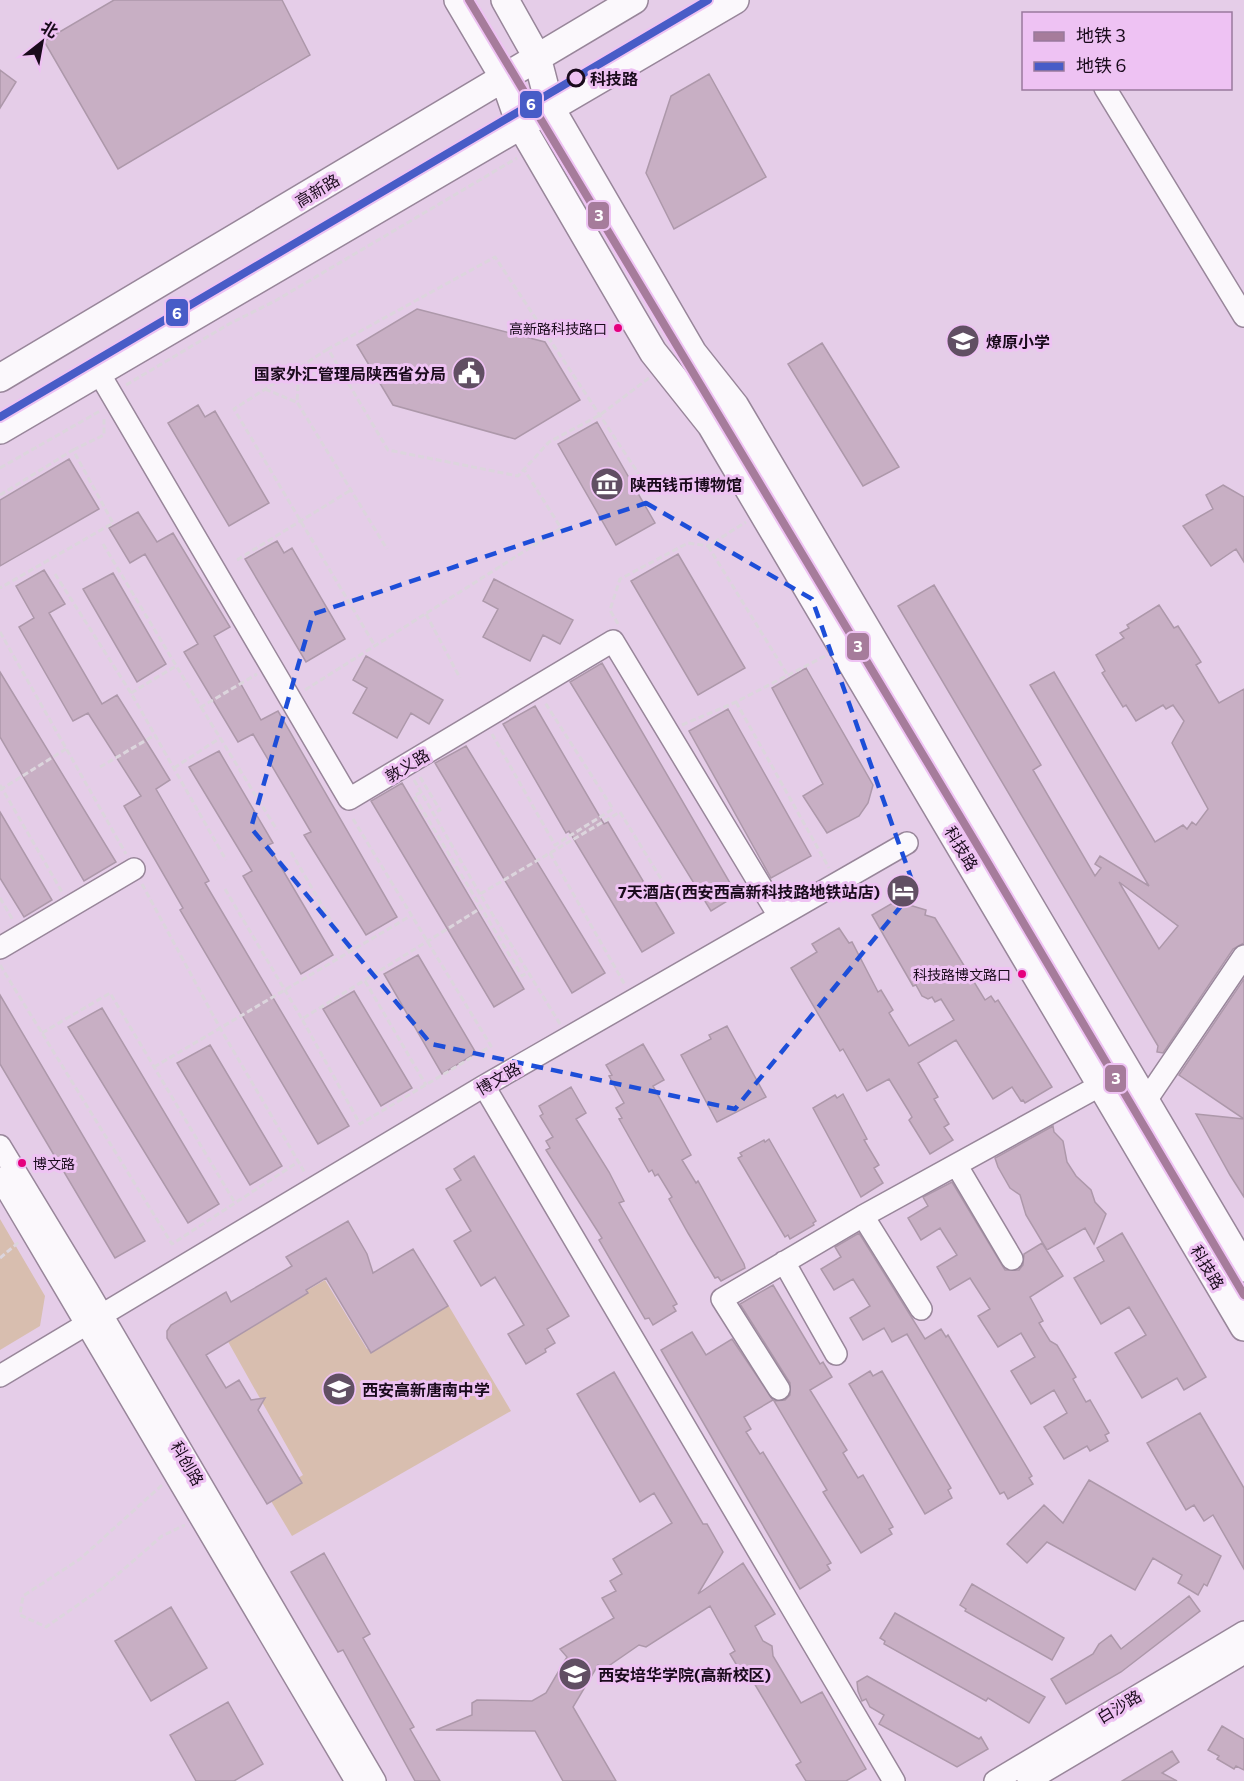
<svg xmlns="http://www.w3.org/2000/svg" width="1244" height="1781" font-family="Commissioner,'Noto Sans SC',sans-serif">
<rect width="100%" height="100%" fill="#e5cde8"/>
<!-- green -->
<path fill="#d8beaf" d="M0,1219l45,77 -5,30 -40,24z
M325,1280l42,69 80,-46 64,108 -219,125 -24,-40 35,-21 -77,-137z"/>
<!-- building -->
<path fill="#c8afc4" stroke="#ad98aa" stroke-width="1.5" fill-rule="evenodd" d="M114,0h168l28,55 -192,114 -74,-128z
M0,70l16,12 -16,26z
M709,74l57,103 -92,52 -28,-56 25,-77z
M417,309l128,33 35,58 -65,39 -122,-34 -36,-60z
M822,343l77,124 -36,19 -75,-122z
M198,405l7,12 10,-6 54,92 -40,23 -61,-103z
M597,422l58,101 -39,22 -58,-101z
M69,459l30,50 -99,57v-66z
M1223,485l21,12v65l-8,-13 -25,17 -28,-40 30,-17 -7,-14z
M138,512l19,30 16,-9 57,94 -16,9 47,84 17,-9 119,206 -31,18 -62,-100 7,-3 -58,-98 -15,8 -54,-90 14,-8 -53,-90 -15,9 -21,-35z
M277,541l7,12 8,-5 53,91 -39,23 -61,-103z
M678,554l67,114 -47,27 -67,-114z
M44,570l21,34 -16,9 53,91 15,-9 42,67 11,18 -14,9 53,92 -4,2 144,243 -31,18 -138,-234 3,-2 -59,-102 17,-10 -53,-83 -15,8 -54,-94 15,-9 -18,-32z
M113,573l53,91 -29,18 -54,-93z
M494,579l79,41 -13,24 -17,-9 -13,26 -47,-24 15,-28 -15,-8z
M934,585l107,180 -8,5 62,106 6,-8 -6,-4 5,-8 49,30 -119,-201 24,-13 101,170 28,-17 4,4 5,-7 4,3 12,-16 -36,-66 12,-22 -11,-16 -7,4 -3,-4 -27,16 -10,-16 -3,2 -21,-34 3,-2 -9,-16 28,-17 -4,-5 9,-5 -2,-3 32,-20 15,23 4,-2 16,25 7,11 -5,3 23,38 25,-14v254l-11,6 -70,104 -6,-1 1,-6 -260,-440zM1119,882l59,44 -19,23z
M366,656l77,44 -14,24 -18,-11 -14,25 -44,-25 14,-25 -14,-8z
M602,663l135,232 -26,16 -141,-229z
M806,668l67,117 -5,18 -9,13 -32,17 -24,-37 20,-12 -51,-96z
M0,672l116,190 -32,19 -84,-144z
M535,706l69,118 4,-2 66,111 -32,19 -73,-121 -3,2 -63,-109z
M728,709l83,147 -40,22 -82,-147z
M466,746l139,227 -33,20 -137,-230z
M219,751l54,92 -5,2 65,110 -32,19 -58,-98 9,-5 -63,-104z
M402,783l122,206 -30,18 -123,-206z
M0,812l52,88 -28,17 -24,-39z
M896,901l30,9 -1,5 10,3 50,82 6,-4 4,6 3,-2 54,87 -27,16 -2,-3 -2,1 -9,-14 -19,12 -37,-59 -38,23 20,34 -4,2 15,25 -5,3 9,13 -23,14 -21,-34 3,-3 -4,-7 -19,-31 -22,12 -24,-42 -3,2 -49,-83 26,-16 -5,-8 27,-16 10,15 3,-1 26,50 3,-2 12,20 -4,3 20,33 45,-26 -13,-21 -6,3 -3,-5 -4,2 -6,-3 -6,-11 -3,1 -41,-71z
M418,955l58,98 -34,21 -58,-100z
M1244,979v140l-65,-44z
M354,991l58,97 -31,18 -58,-97z
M0,995l145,246 -30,17 -115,-194z
M102,1008l117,196 -31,19 -120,-196z
M727,1026l39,71 -49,25 -36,-67 30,-16 -2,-4z
M643,1044l21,36 -11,6 38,69 -9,5 14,23 2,-2 46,83 1,4 -24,13 -3,-4 -3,1 -27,-45 -19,-34 3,-2 -14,-23 -3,2 -3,-6 -3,2 -30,-53 3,-1 -6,-10 8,-5 -15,-27 3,-1 -6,-10z
M210,1045l72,121 -32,19 -73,-122z
M571,1087l15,26 -10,6 33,53 15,29 -5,2 58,101 -4,2 3,5 -23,14 -4,-7 -4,1 -46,-79 3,-2 -56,-88 4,-2 -4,-7 7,-4 -13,-21 3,-2 -4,-8z
M843,1094l24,45 -3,1 15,25 -5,3 9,15 -22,14 -48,-89 22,-13 2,3z
M1196,1114l48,5v78l-14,-22z
M1053,1126l1,6 9,9 4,21 9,14 15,14 4,12 11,12 -12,30 -9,-16 -38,22 -21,-35 -6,-20 -10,-7 -12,-21 -3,-9z
M769,1139l47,82 -3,2 1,2 -24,14 -2,-4 -3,2 -47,-79 4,-2 -2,-3 24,-13 1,2z
M474,1156l95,160 -22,13 8,14 -10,6 1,3 -20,12 -18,-30 16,-9 -29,-48 -14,9 -27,-45 17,-10 -25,-42 15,-9 -7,-11z
M952,1182l53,88h14l4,-5 1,-11 18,-11 21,33 -33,21 13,24 -4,2 11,18 7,4 19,32 -3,2 13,23 4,-2 19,33 -4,2 3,6 -18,10 -3,-5 -23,13 -20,-32 23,-14 -13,-23 -23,14 -20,-33 24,-14 -14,-24 -23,14 -20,-31 12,-7 -20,-31 -20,12 -13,-23 20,-12 -17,-27 -19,12 -13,-22 20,-12 -5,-9z
M348,1221l19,33 6,19 40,-24 35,57 -77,47 -45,-75 -20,12 2,3 -102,62 20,33 13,-8 12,20 14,-2 -7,12 44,73 -35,21 -100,-166v-7l4,-6 55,-33 5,10 61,-36 -6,-9z
M859,1233l66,106 16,-10 5,8 2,-2 84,141 -3,2 4,6 -25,15 -4,-7 -4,2 -93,-160 -15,8 -8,-14 -21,12 -13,-22 20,-12 -17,-27 -19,11 -13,-21 20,-12 -6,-10z
M1122,1233l84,144 -22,13 -7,-12 -35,20 -27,-45 31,-18 -17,-28 -28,17 -27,-46 30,-17 -7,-13z
M773,1285l47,79 3,-2 9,15 -22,13 37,60 -4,3 15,25 5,-3 30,52 -4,2 3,5 -31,19 -38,-61 4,-2 -53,-89 11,-1 5,-5v-12l-50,-79z
M692,1332l14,23 26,-16 41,61 -29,17 7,12 -5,3 14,22 3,-2 68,111 -4,2 3,5 -30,19 -139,-239z
M870,1371l3,5 9,-5 69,117 -3,2 4,8 -27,16 -76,-130z
M614,1372l89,152h4l16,28 -25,42 45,-31 32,51 -20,12 8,15 9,5 1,10 28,47 21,-11 44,77 -20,12h-40l-10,-16 5,-3 -57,-96 -5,3 -9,-15 5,-3 -25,-45 -64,41 -7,-2 -35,24 -6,-4 -25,42 43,74h-53l-28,-50 -99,-1 36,-15v-12l5,-3 55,1 14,-8 21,-36 -7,-8 54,-31 -12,-20 14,-7 -6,-10 12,-7 -9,-15 59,-36 -18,-30 -14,9 -63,-108z
M1200,1413l44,75v81l-31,-54 -9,6 -10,-16 -8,5 -39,-67z
M1089,1480l132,76 -14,30 -3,-2 -6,11 -20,-12 4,-8 -29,-17 -18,32 -88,-48 -20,21 -20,-19 37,-39 19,18z
M324,1553l46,81 -7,4 51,89 -4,2 30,52h-25l-72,-131 -5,2 -47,-80z
M972,1584l92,54 -12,22 -87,-49 1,-2 -6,-4z
M1189,1596l11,15 -79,61 -55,32 -15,-25 42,-25 6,-10 12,-9 10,14z
M171,1607l36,61 -56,33 -36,-60z
M895,1613l150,84 -16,26 -41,-25 -2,3 -102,-57 1,-3 -5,-3z
M867,1676l112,63 2,-2 7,12 -31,18 -78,-43 5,-9 -14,-8 -4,-8 -4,2 -4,-10 -1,-9z
M228,1702l35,62 -29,17h-38l-26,-46z
M1222,1726l22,13v31l-8,-4 -2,3 -17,-10 2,-3 -11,-6z
M1172,1751l7,11 -17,11 15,8h-55z"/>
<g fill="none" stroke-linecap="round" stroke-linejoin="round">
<!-- minor casing -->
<g stroke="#98869a" stroke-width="24">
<path id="minor" d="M1105,88l139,228
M99,373l250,426 264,-158 166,275
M0,948l134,-79
M484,1086l410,695
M1145,1102l99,-146
M0,1146l88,145 287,490
M957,1166l55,93
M0,1178l356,603
M863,1216l58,93
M784,1262l52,92
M0,1376l484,-290 423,-243
M779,1389l-57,-90 141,-83 238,-131
M995,1781l249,-149
M1028,1781l216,-128"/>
</g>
<!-- major casing -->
<g stroke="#98869a" stroke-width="30">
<path id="major" d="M458,0l46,78 16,46 113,194 20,34 58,73 533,902
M505,0l32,57 13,50 143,246 42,53 509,862
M0,378l634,-378
M0,430l735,-430"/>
</g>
<!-- path -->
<path stroke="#dcd5dd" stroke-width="3" stroke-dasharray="6 3" stroke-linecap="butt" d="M328,349l-94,60 141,237
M299,367l-2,35 90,147
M649,378l-49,37 -51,27 -31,34 -130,-26 -60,-101 167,-92 155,234
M126,385l103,-61 46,-23 242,-143
M265,389l31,13
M73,450l31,-15v-16
M0,468l100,-57
M0,495l73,-45 40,73 -113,65
M103,544l98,163 56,-33
M708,546l79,128
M237,560l114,-70
M55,574l76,119 95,167
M426,614l34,64
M618,624l-8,-14 10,-31 68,-36 20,3 38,-24
M0,632l126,222
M305,690l256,-162 -36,-57
M131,693l45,-27
M736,702l93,166
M201,707l76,123
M682,725l54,-23 89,-46
M492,734l63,111 58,-36 -69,-108
M100,767l55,-32
M174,768l46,-30
M420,777l20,33 -7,3
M414,780l66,114
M0,785l62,107
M0,790l66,-41
M421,792l-7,4 108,180 6,-4
M353,819l138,227 -131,78 -58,-105 179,-111
M291,852l58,100
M550,853l75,132
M142,884l78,144 85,145
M225,889l77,130
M0,898l13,22
M0,965l172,279 126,-82
M365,981l61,104
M560,1024l-80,-130 140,-82 54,88
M42,1033l68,-40 125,210
M154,1067l258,-152
M0,1258l19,-16
M162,1485l-82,74 -57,37 -3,19 26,12 56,-39 60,-52 23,-11"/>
<!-- minor -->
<use href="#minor" stroke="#fbf8fc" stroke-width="21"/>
<!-- major -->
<use href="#major" stroke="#fbf8fc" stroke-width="27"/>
<!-- metro-1 casing -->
<g stroke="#eec2f3" stroke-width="12">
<path id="metro-1" d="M469,0l516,858 259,437"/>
</g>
<!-- metro-2 casing -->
<g stroke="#eec2f3" stroke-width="12">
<path id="metro-2" d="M0,417l708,-417"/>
</g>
<!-- metro-1 -->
<use href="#metro-1" stroke="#a67c9b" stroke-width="8"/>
<!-- metro-2 -->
<use href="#metro-2" stroke="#485cc7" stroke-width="8"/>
</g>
<!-- marked area -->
<path fill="none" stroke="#1d4ed8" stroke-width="4.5" stroke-dasharray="12 8" stroke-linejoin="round" d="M646,503l166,96 103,290 -180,220 -304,-65 -180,-216 62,-214z"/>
<!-- icons -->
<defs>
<g id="school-disc" transform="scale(1.725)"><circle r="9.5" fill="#614f63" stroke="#eec2f3"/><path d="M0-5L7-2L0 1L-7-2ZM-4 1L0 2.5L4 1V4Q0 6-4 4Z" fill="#fff"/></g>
<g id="civic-disc" transform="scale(1.725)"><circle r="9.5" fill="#614f63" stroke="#eec2f3"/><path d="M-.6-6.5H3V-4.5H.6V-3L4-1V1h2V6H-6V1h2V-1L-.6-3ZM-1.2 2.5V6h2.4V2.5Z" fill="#fff"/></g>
<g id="museum-disc" transform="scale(1.725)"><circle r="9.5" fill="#614f63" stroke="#eec2f3"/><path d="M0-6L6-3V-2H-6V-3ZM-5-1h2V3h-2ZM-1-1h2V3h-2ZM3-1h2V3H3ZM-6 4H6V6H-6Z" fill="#fff"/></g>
<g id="hotel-disc" transform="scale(1.725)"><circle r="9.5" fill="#614f63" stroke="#eec2f3"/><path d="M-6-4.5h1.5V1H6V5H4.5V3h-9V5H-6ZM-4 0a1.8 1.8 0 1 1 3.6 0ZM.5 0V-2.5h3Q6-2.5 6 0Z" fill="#fff"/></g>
<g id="university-disc" transform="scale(1.725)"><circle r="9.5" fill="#614f63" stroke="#eec2f3"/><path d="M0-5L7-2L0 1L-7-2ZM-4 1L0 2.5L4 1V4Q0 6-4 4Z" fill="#fff"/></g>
</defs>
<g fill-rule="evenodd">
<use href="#school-disc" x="963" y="341"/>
<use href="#civic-disc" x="469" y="373"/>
<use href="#museum-disc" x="607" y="484"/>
<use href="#hotel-disc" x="903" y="891"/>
<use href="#school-disc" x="339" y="1389"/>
<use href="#university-disc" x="575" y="1674"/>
</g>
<!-- markers -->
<circle fill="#eec2f3" stroke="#1a0b1c" stroke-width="3" cx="576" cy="78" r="8"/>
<g fill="#e5007d" stroke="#eec2f3" stroke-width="2">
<circle cx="618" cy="328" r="5"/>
<circle cx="1022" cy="974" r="5"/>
<circle cx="22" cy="1163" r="5"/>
</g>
<g text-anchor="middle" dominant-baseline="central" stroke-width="6" stroke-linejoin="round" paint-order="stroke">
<!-- bus labels -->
<g font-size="14" fill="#1a0b1c" stroke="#eec2f3" text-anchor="end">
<text x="607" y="328">高新路科技路口</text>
<text x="1011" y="974">科技路博文路口</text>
<text x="33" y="1163" text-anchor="start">博文路</text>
</g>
<!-- stop labels -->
<g font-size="16" font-weight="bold" fill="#1a0b1c" stroke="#eec2f3" text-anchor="start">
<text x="590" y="78">科技路</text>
</g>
<!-- street labels -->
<g font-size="16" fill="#1a0b1c" stroke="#eec2f3">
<text transform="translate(317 190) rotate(-31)">高新路</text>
<text transform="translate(407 765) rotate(-31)">敦义路</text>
<text transform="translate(962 848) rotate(59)">科技路</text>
<text transform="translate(498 1078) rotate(-30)">博文路</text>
<text transform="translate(1208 1267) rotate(59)">科技路</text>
<text transform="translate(188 1463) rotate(60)">科创路</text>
<text transform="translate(1119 1706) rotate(-31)">白沙路</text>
</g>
<!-- poi labels -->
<g font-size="16" font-weight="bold" fill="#1a0b1c" stroke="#eec2f3" text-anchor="start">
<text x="986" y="341">燎原小学</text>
<text x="446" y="373" text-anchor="end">国家外汇管理局陕西省分局</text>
<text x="630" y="484">陕西钱币博物馆</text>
<text x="880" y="891" text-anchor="end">7天酒店(西安西高新科技路地铁站店)</text>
<text x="362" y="1389">西安高新唐南中学</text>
<text x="598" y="1674">西安培华学院(高新校区)</text>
</g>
</g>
<g stroke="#eec2f3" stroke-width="2">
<rect x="519" y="90" width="24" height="29" rx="6" fill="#485cc7"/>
<rect x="587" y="201" width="23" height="29" rx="6" fill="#a67c9b"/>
<rect x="165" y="298" width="24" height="29" rx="6" fill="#485cc7"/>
<rect x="846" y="632" width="24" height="29" rx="6" fill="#a67c9b"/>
<rect x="1104" y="1064" width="23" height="29" rx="6" fill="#a67c9b"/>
</g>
<g font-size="16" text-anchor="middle" font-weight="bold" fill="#fff">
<text x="531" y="110">6</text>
<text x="599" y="221">3</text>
<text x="177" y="319">6</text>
<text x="858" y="652">3</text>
<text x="1116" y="1084">3</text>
</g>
<!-- legend -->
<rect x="1022" y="12" width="210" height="78" fill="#eec2f3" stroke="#99799d" stroke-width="1.5"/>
<rect x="1034" y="32" width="30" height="9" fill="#a67c9b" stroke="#99799d" stroke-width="1.5"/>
<text x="1076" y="42" font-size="18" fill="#1a0b1c">地铁 3</text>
<rect x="1034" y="62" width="30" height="9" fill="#485cc7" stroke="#99799d" stroke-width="1.5"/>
<text x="1076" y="72" font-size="18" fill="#1a0b1c">地铁 6</text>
<!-- north arrow -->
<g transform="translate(42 42) rotate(31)" stroke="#eec2f3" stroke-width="4.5" paint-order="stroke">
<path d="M0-4.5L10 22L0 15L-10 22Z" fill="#1a0b1c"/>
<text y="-9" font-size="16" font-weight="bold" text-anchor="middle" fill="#1a0b1c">北</text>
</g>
</svg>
